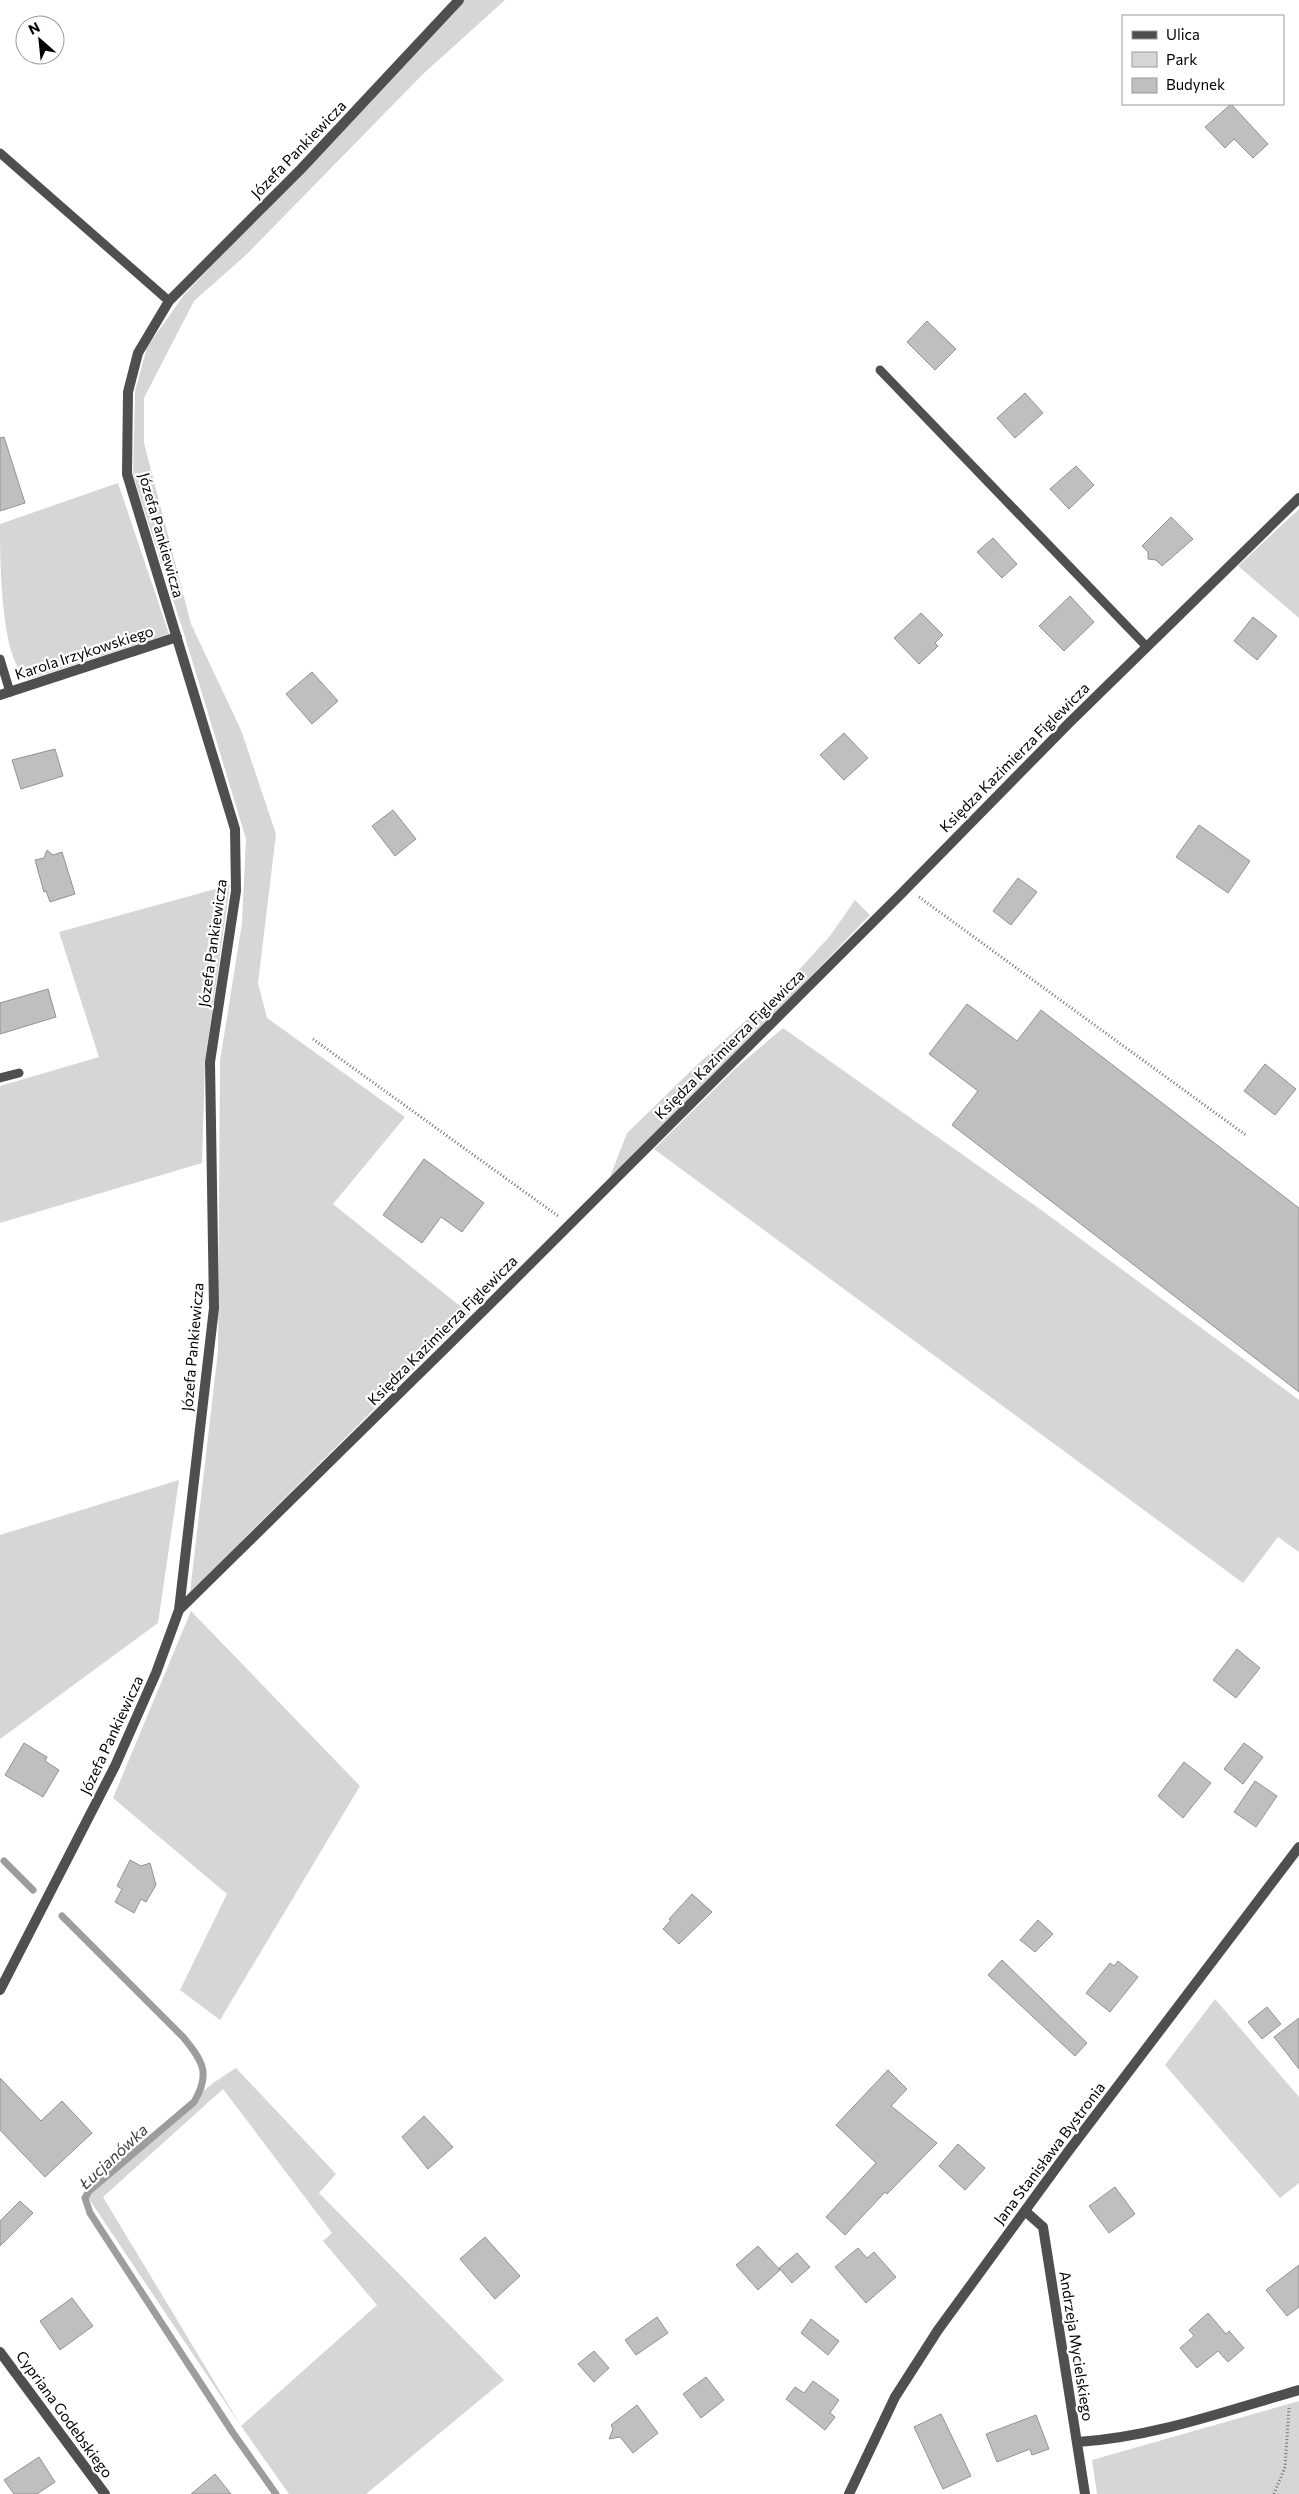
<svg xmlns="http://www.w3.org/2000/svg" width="1299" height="2494" font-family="Commissioner,sans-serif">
<rect width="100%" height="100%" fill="#fff"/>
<!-- green -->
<path fill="#d6d6d6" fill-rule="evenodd" d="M465,0h40l-82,74 -176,180 -53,47 -50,97v45l47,181 50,106 35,104 -18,149 9,35 138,99 -72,87 137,110 -280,278 28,-241 2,-290 22,-138 4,-84 -61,-202 -52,-162 2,-84 12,-44 37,-52z
M118,483l51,151 -136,44c-33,1 -33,-123 -33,-154z
M1299,509v109l-61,-52z
M230,885l-25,176 -3,102 -202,60v-137l99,-29 -40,-125z
M855,900l15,15 -182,189 -78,73 17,-44 71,-69 86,-78 46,-50z
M783,1028l261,184 255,188v152l-21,-15 -35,46 -589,-434 82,-81z
M179,1480l-21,143 -158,116v-204z
M191,1611l169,175 -140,234 -40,-30 47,-96 -114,-96z
M1215,1999l84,98v86l-19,15 -115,-133z
M236,2068l100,106 -17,19 185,187 -138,114h-77l-48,-68 -156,-233 128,-110zM223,2089l109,144 -9,8 54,64 -136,121 -138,-229z
M1299,2401v93h-202l-5,-34z"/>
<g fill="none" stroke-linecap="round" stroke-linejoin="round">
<!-- stream -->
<path stroke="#9d9d9d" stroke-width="7" d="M4,1861l29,29
M62,1916l121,121c20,24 28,37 11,65l-105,89 -4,7 5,15 143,220 43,61"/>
</g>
<!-- building -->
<path fill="#bfbfbf" stroke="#939393" d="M1231,104l37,40 -15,14 -19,-19 -9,9 -20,-21z
M927,321l29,28 -21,21 -28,-28z
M1025,393l18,20 -28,25 -18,-20z
M4,437l21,66 -25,8v-73z
M1076,466l18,19 -25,24 -19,-20z
M1171,517l22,22 -31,27 -6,-6 -8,-1v-7l-6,-6z
M993,538l24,26 -15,14 -25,-26z
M1070,596l24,26 -30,29 -25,-25z
M921,613l22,22 -8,8 3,3 -19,18 -25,-26z
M1253,617l24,19 -20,24 -23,-19z
M312,672l26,29 -26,23 -26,-30z
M844,733l24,25 -24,22 -24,-25z
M55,749l8,27 -42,13 -9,-29z
M393,810l23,29 -21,17 -23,-30z
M1199,825l51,36 -22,32 -52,-36z
M47,850l6,5 9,-3 13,42 -25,8 -4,-11 -2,1 -9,-32 9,-2z
M1018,878l19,14 -26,33 -18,-14z
M48,989l8,28 -56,17v-31z
M967,1004l50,37 24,-31 258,198v184l-347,-267 26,-34 -49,-37z
M1265,1064l31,25 -21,26 -31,-24z
M424,1159l60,44 -22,29 -21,-15 -19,26 -39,-28z
M1237,1649l23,19 -24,30 -23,-18z
M24,1743l23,14 -2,4 14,9 -16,27 -38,-22z
M1244,1743l19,14 -20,27 -19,-15z
M1184,1762l27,21 -28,35 -25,-22z
M1255,1781l22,15 -21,31 -22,-15z
M130,1860l11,6 9,-3 6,22 -10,17 -5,-3 -7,14 -19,-11 7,-13 -5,-3z
M692,1894l20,18 -33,32 -16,-15 8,-9 -2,-1z
M1038,1920l15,14 -18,18 -15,-12z
M1002,1960l85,83 -12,13 -87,-81z
M1118,1961l20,16 -28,35 -24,-19 24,-30 4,3z
M1267,2007l14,17 -19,15 -14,-17z
M1299,2018v51l-25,-32z
M888,2070l19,19 -16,17 46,37 -50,51 -2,-2 -40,43 -19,-18 50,-54 -40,-38z
M0,2078l41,43 21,-20 30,32 -47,44 -45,-47z
M424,2116l29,31 -25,22 -26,-32z
M958,2144l27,24 -20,22 -26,-24z
M1115,2187l20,27 -26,19 -20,-27z
M20,2201l13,12 -33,33v-25z
M485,2237l35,39 -25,23 -35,-40z
M758,2246l22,24 -22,20 -22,-25z
M858,2248l9,10 7,-6 22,25 -30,26 -31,-36z
M797,2253l13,14 -18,16 -13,-15z
M1299,2265v42l-12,9 -21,-26z
M72,2298l21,28 -33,24 -20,-29z
M1208,2313l18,21 3,-3 15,17 -16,14 -10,-11 -21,17 -17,-20 14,-12 -5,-6z
M657,2317l11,16 -32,22 -11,-15z
M811,2319l28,22 -11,14 -27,-22z
M594,2351l15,17 -15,14 -16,-18z
M706,2377l18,23 -23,18 -18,-24z
M813,2381l26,19 -9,13 5,4 -10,13 -39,-31 9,-12 9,6z
M637,2405l21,28 -25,20 -13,-16 -11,2 4,-10 -2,-4z
M941,2414l30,62 -28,13 -29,-62z
M1036,2415l13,34 -17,6 -2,-6 -33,13 -11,-28z
M39,2457l16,25 -18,12h-23l-10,-14z
M215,2474l16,20h-40z"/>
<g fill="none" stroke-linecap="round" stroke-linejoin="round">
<!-- path -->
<path stroke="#717171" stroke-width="3" stroke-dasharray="1 2.5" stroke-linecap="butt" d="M919,897l328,239
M313,1039l245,177
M1274,2494l11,-27 4,-59"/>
<!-- service -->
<path stroke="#4f4f4f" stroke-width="9" d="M0,153l169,148
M880,370l267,277
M0,659l10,33
M0,1078l19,-5"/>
<!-- minor -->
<path stroke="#4f4f4f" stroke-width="10" d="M0,695l177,-58
M179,1610l302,-297 420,-419 168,-171 230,-225
M0,1990l115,-224 41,-93 23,-63 35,-302 -4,-246 26,-171 -1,-62 -108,-355 1,-82 10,-39 31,-52 132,-132 158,-169
M1025,2211l18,16 42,267
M0,2352l105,142
M1078,2442c76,-5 148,-31 221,-52"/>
<!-- tertiary -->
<path stroke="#4f4f4f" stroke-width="10" d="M849,2494l46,-97 43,-67 129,-177 232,-306"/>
</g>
<g text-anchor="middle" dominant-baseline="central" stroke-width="4.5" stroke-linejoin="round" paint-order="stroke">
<!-- street labels -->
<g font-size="15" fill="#000" stroke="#fff">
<text transform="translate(298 149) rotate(-46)">Józefa Pankiewicza</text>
<text transform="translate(162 535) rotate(74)">Józefa Pankiewicza</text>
<text transform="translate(84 652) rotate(-18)">Karola Irzykowskiego</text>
<text transform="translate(1014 757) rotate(-45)">Księdza Kazimierza Figlewicza</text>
<text transform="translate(212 943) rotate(-82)">Józefa Pankiewicza</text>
<text transform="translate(729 1044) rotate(-45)">Księdza Kazimierza Figlewicza</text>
<text transform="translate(442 1330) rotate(-45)">Księdza Kazimierza Figlewicza</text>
<text transform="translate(192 1347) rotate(-85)">Józefa Pankiewicza</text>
<text transform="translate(111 1735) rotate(-65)">Józefa Pankiewicza</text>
<text transform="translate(1049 2153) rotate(-53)">Jana Stanisława Bystronia</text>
<text transform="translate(1077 2346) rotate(81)">Andrzeja Mycielskiego</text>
<text transform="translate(65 2414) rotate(54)">Cypriana Godebskiego</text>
</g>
<!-- water labels -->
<g font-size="16" font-style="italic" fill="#3e3e3e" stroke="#fff">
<text transform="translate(113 2156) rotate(-43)">Łucjanówka</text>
</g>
</g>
<!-- legend -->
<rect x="1122" y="15" width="162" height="90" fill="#ffffff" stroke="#999999"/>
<rect x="1132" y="31" width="25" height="8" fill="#4f4f4f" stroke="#999999"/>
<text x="1166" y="40" font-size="15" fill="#000000">Ulica</text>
<rect x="1132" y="52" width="25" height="15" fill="#d6d6d6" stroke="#999999"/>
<text x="1166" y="65" font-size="15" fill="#000000">Park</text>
<rect x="1132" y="78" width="25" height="15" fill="#bfbfbf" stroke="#999999"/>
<text x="1166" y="90" font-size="15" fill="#000000">Budynek</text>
<!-- north arrow -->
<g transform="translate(40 40) rotate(333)"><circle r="24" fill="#ffffff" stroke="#999999"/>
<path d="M0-4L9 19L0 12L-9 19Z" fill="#000000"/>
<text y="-8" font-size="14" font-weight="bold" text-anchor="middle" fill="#000000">N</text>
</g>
</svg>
